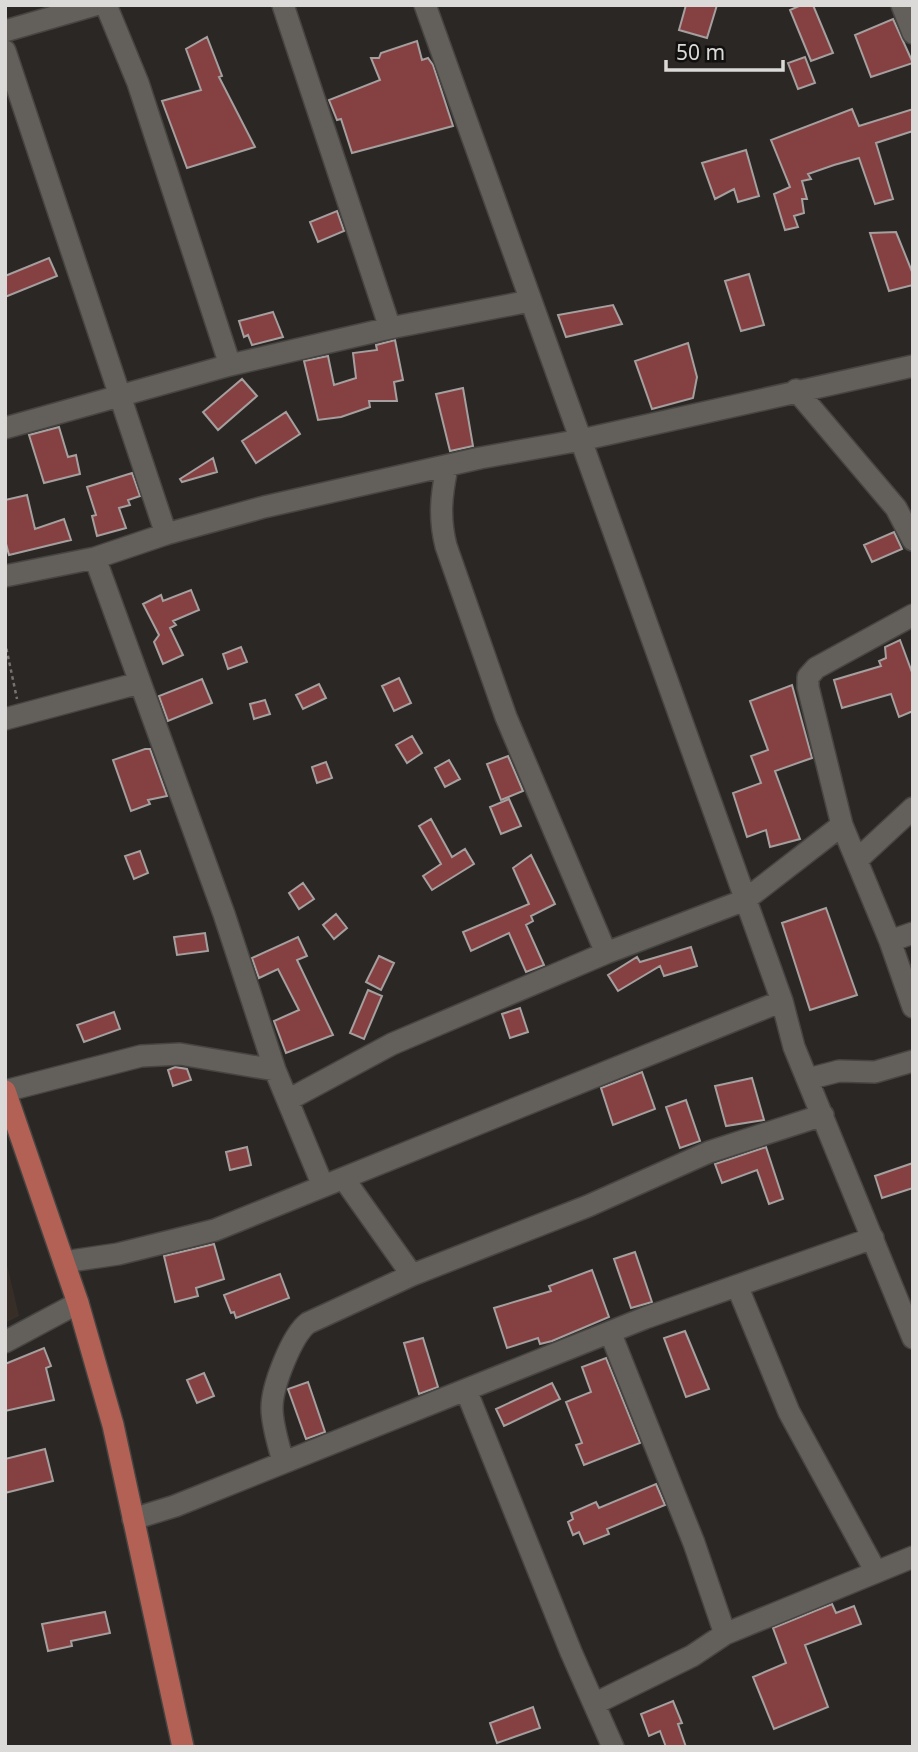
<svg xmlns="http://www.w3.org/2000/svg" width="918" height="1752" font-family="'Noto Sans',sans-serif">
<rect width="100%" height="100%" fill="#2a2724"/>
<!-- built -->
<path fill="#372f27" d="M5,1256l14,60 -14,7z"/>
<!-- building -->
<path fill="#854142" stroke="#a59f9f" stroke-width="2" d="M686,5h31l-10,33 -28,-8z
M801,5h12l20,48 -22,8 -21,-51z
M893,19l20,44 -42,14 -16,-42z
M207,37l15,39 -3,1 36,70 -68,21 -25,-67 39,-11 -15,-41z
M417,41l5,19 6,-2 5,7 20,61 -101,27 -11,-34 -4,1 -8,-20 51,-20 -9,-22h8l2,-5z
M805,57l10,26 -17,6 -10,-26z
M852,109l7,17 54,-17v22l-37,12 17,56 -18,5 -16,-46 -25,7 -26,9 3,5 -9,2 5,18h-5l2,14 -10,3 4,11 -13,3 -11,-36 16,-7 -19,-47z
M746,150l13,46 -21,6 -4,-13 -19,10 -13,-36z
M337,211l7,20 -26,11 -8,-20z
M896,232l17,42v11l-24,6 -19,-58z
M49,258l8,18 -52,21v-21z
M749,274l15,51 -23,6 -16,-50z
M613,305l9,19 -56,13 -8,-22z
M273,312l10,25 -31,8 -4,-10 -4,2 -5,-16z
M395,340l8,40 -9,2 3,19h-28l1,6 -29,10 -23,3 -14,-59 24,-5 6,29 22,-7 -3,-25 24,-3 -1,-5z
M688,343l9,34 -4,21 -41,11 -17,-48z
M242,379l15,17 -39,34 -15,-18z
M463,388l10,58 -23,5 -14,-57z
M286,412l14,22 -44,29 -14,-22z
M59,427l9,30 8,-2 4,19 -36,9 -15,-48z
M213,458l4,14 -35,10 -2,-3z
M132,473l8,23 -12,4 2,5 -11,3 7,20 -29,8 -5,-20 4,-1 -9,-28z
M27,495l8,34 29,-10 7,21 -62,15 -4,-15v-40z
M894,532l8,17 -30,13 -8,-17z
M191,590l8,20 -26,11 3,4 -6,3 13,27 -20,9 -9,-22 5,-7 -16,-31 18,-9 2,6z
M900,640l13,35v36l-14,6 -8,-23 -49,14 -8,-28 47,-14 -2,-5 7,-3 -1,-11z
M241,647l6,15 -19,7 -5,-15z
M399,678l12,25 -17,8 -12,-25z
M202,679l10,24 -44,18 -9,-25z
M319,684l7,14 -23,11 -7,-14z
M792,685l20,73 -37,13 25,68 -30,8 -4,-17 -19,7 -14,-44 28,-10 -10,-27 17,-6 -18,-49z
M265,700l5,14 -16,5 -4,-15z
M412,736l10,17 -15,10 -11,-18z
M145,749h5l17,47 -19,4 2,4 -19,7 -18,-51z
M508,756l15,35 -22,9 -14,-36z
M449,760l11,19 -15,8 -10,-19z
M326,762l6,16 -15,5 -5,-16z
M509,799l12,27 -20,8 -11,-27z
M431,819l21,38 13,-8 9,15 -42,26 -9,-14 18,-12 -22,-38z
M140,851l8,22 -14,6 -9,-23z
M531,855l24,49 -24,12 2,5 -7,4 18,40 -18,7 -17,-39 -38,18 -8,-19 66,-28 -16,-36z
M303,883l11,16 -15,10 -10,-16z
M826,908l31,87 -47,15 -28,-87z
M336,914l11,14 -13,11 -11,-14z
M205,933l3,18 -31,4 -3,-18z
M298,937l9,19 -10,4 36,75 -47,18 -12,-32 25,-11 -21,-41 -19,9 -7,-20z
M691,947l6,19 -33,10 -4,-10 -42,25 -10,-16 29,-18 3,5z
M379,956l15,7 -13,27 -15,-8z
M368,990l14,6 -18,43 -14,-6z
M520,1008l8,24 -18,6 -8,-24z
M114,1012l6,17 -36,13 -7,-17z
M175,1067l12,2 4,11 -18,6 -5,-16z
M642,1072l13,37 -42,16 -12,-37z
M752,1078l12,42 -38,6 -11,-40z
M686,1100l14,41 -20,7 -14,-41z
M247,1147l4,18 -21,5 -4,-18z
M766,1147l17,52 -14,5 -12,-34 -35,13 -7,-19z
M913,1163v25l-31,10 -7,-22z
M214,1244l10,35 -28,9 2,8 -23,6 -11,-46z
M635,1252l17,50 -21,6 -17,-49z
M592,1270l17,47 -57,24 -12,3 -2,-6 -31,10 -13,-40 57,-17 -2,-5z
M280,1274l9,24 -53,20 -2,-6 -3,1 -7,-18z
M685,1331l24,58 -23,8 -22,-59z
M423,1338l15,49 -19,7 -15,-51z
M44,1348l7,18 -5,2 8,32 -49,11v-47z
M606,1358l34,85 -56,22 -8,-20 6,-2 -16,-41 25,-10 -9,-25z
M204,1373l10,23 -17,7 -10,-23z
M308,1382l17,50 -19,7 -18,-50z
M552,1383l8,16 -56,27 -8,-17z
M45,1449l8,32 -48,12v-34z
M656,1484l9,21 -58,24 2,5 -25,10 -5,-12 -6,3 -5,-13 5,-3 -2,-6 25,-11 3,6z
M832,1604l4,9 18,-7 7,18 -56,21 23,62 -54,22 -21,-52 33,-14 -13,-35z
M105,1612l5,21 -39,8 1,5 -24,5 -6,-27z
M673,1701l9,22 -4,1 8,23h-20l-6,-16 -11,5 -8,-22z
M533,1707l7,21 -43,15 -7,-20z"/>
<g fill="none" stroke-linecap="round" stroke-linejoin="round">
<!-- minor casing -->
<g stroke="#474542" stroke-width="24">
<path id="minor" d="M106,5l32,78 92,282
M283,5l107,323
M425,5l357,996 12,46 119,291
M902,5l11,28
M5,31l90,-26
M5,51l161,483
M796,390l100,118 17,32
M5,428l225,-63 160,-37 140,-27
M447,468c-6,28 -8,50 -1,78l60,171 100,236
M95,558l129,356 51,156 48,116
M5,576l90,-18 71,-24 98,-27 216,-49 101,-18 332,-74
M913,615l-97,53 -8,9v10l34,138 48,116 23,66
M5,719l134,-36
M857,860l56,-52
M890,941l23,-8
M808,1079l31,-8 36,1 38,-11
M5,1091l136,-35 39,-2 95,16
M288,1100l104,-56 214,-91 139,-53 97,-75
M344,1179l68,96
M64,1262l54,-8 97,-24 567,-229
M738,1288l51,124 87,160
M610,1332l84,211 31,91
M5,1342l73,-39
M466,1390l105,262 42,95
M283,1462c-4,-17 -11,-36 -11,-54 0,-22 20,-73 36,-85l104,-48 176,-69 121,-54 114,-37
M133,1519l42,-13 470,-188 228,-80
M596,1703l96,-47 33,-22 188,-77"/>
</g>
<!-- major casing -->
<g stroke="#474542" stroke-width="24">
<path id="major" d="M5,1091l73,212 35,122 70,322"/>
</g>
<!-- path -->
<path stroke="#75726f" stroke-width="2.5" stroke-dasharray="3.5 3.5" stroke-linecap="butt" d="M5,642l12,57"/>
<!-- minor -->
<use href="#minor" stroke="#635f5b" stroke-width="21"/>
<!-- major -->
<use href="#major" stroke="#b36055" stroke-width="21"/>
</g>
<!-- border -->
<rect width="918" height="1752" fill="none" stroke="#dcdad8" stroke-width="14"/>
<!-- scale -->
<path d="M666 60v10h117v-10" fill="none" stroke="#dcdad8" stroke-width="3.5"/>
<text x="676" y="60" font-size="21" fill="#dcdad8" stroke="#12100f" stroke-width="5" paint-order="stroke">50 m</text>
</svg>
